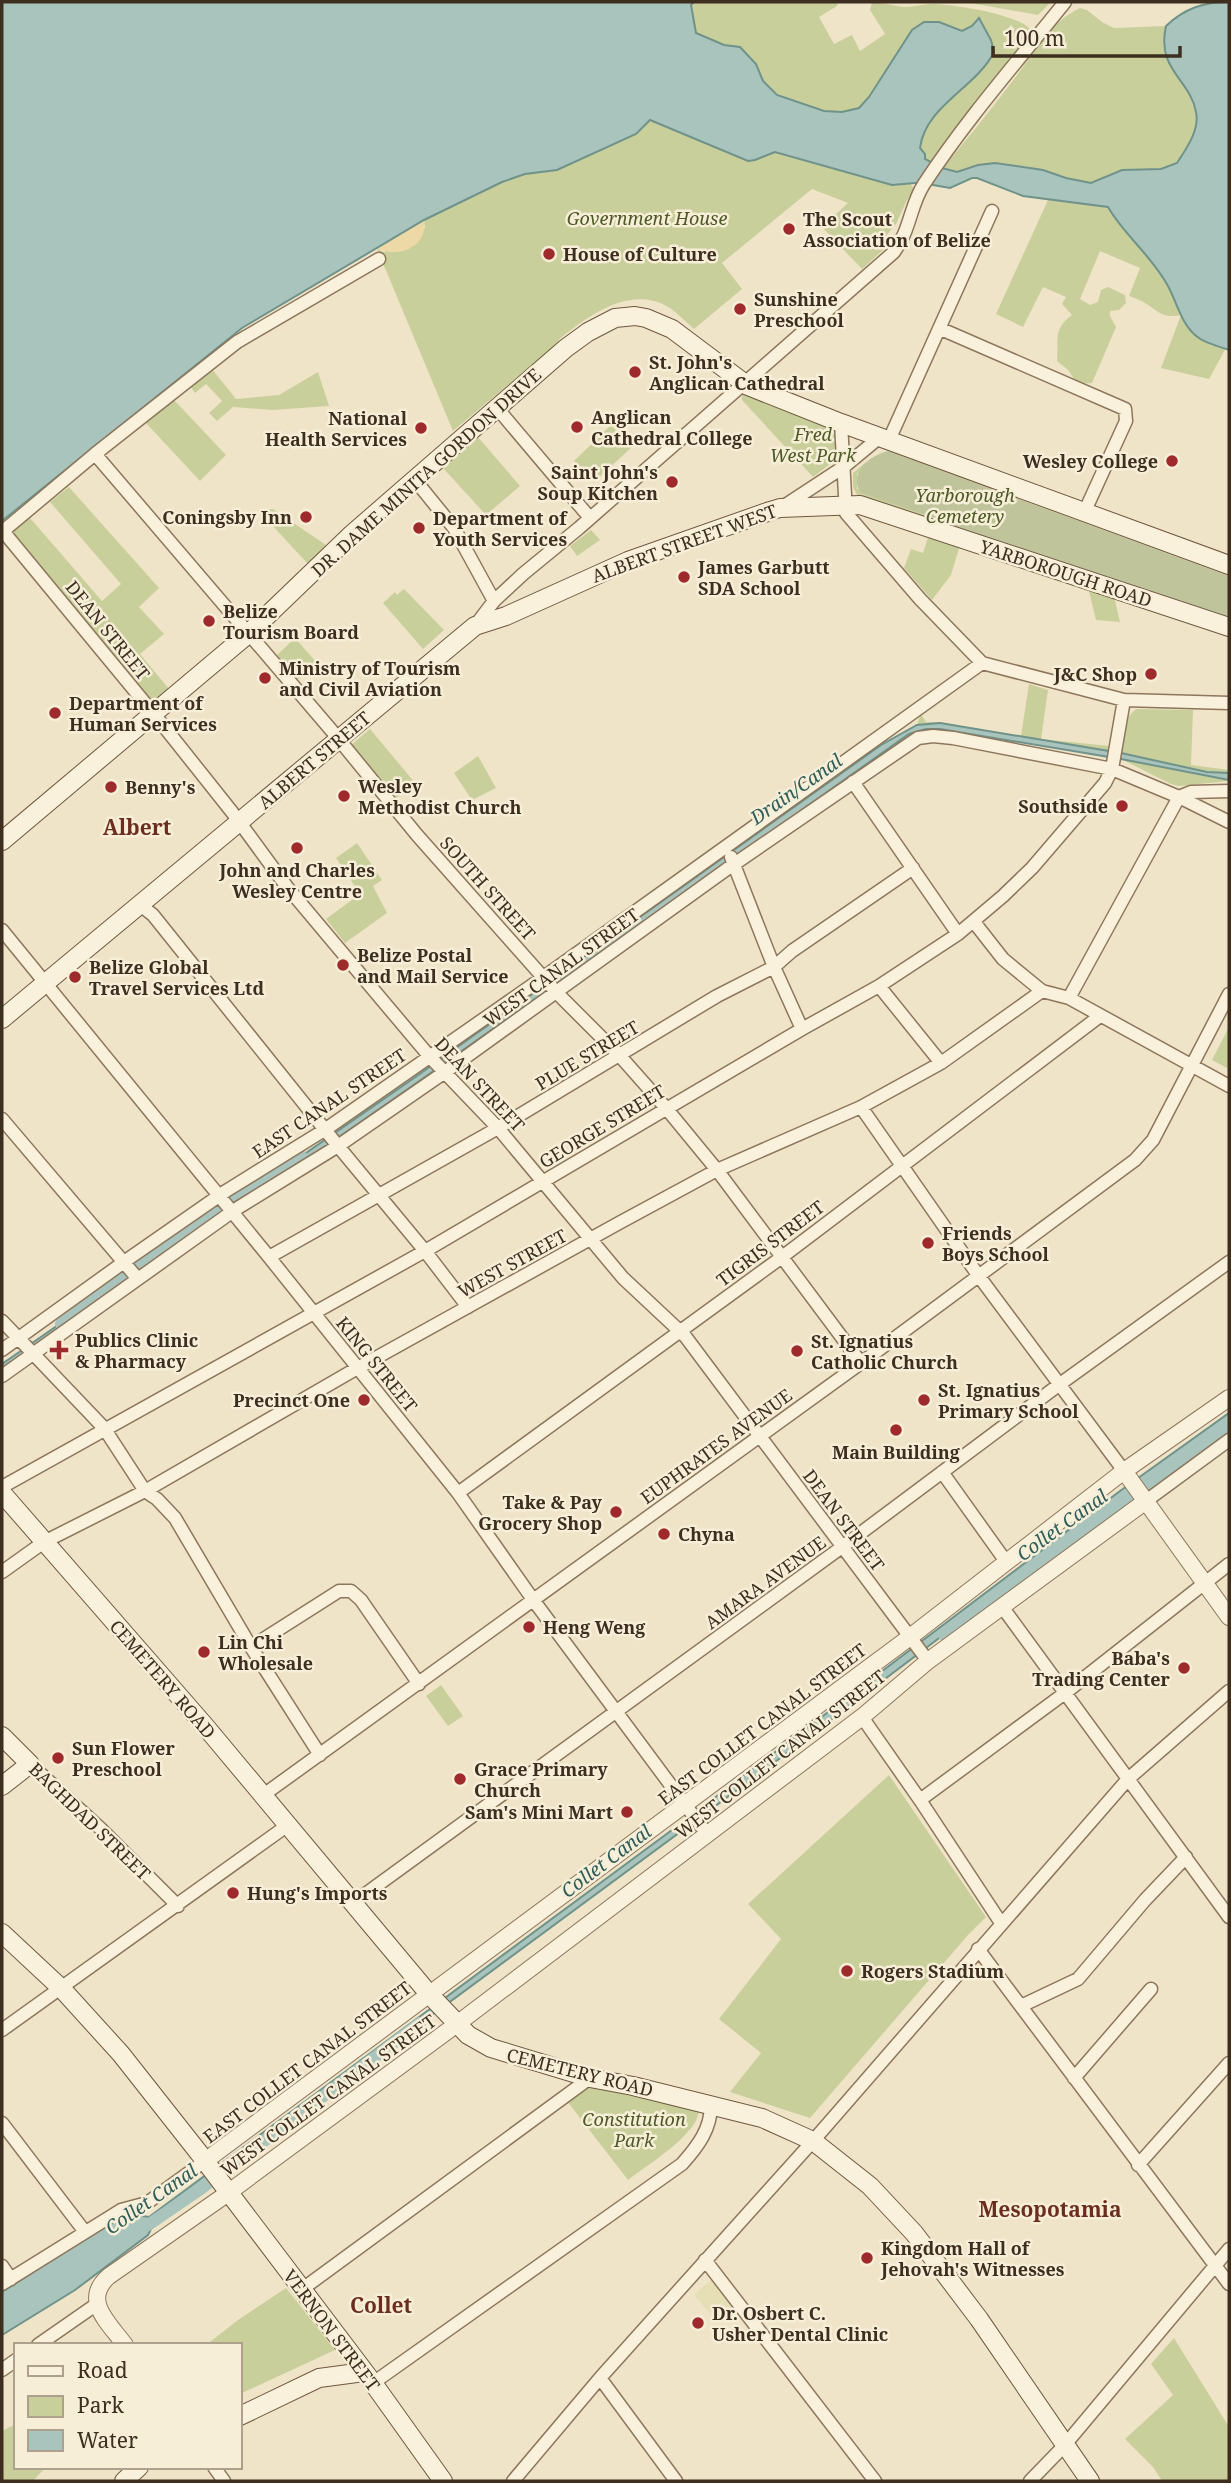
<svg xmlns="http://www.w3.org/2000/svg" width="1231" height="2483" font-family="'Noto Serif',serif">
<rect width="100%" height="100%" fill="#f0e4c8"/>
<!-- farmland -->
<path fill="#e6deb5" d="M714,2277l23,26 -9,7 -7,-7 -11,10 -16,-18z"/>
<!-- green -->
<path fill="#c9cf9b" d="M694,2h144l-1,4 -18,11 15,27 18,-9 8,16 25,-17 -15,-24 2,-8c11,0 21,4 33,5 9,0 18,-3 27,-3 20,0 92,11 99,27l-97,132 -8,2 -16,-25 81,-100 -12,-21 -7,7 -10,5 -24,-9 -26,8 -21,32 -1,56 -66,-7 -47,-16 -14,-14 -7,-17 -16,-17 -16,-2 -28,-12 -5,-28z
M965,2h86l-13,13z
M1080,8l7,2 15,12 12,6 52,-2 -2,7 33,82 -3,19 -17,29 -16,6 -39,1 -31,13 -25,-4 -23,-9 -48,-7 -17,2 -21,7 -15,-4c24,-27 47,-56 69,-85 21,-26 37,-60 69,-75z
M650,120l108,24 152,39 5,7 -8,10 -11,24 -16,19 4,6 -22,20 -40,-42 26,-24 -36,-14 -90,74 20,26 -48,40c-8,-7 -16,-15 -24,-21 -37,-24 -80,6 -108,29 -8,7 -11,17 -23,22l-86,72 -76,-182 7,3 41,-24 -1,-8 78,-38 23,-8 32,-4 79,-36z
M1084,193l11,7 2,6 11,1 6,10 40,48c10,-5 23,-7 30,4l-2,7 9,-2 10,4 5,13 -4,12 -20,12 15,22 29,11 -17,31 -48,-11 20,-53c-18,4 -23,-4 -36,-12 -4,-3 -11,-5 -16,-7l11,-28 -40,-17 -20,48 10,6 8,-3 3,-12 7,-3 17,8 1,8 -7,7 -9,1v5l6,11 -24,56c-19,2 -16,-4 -25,-14 -3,-3 -7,-5 -10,-8 2,-19 -5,-32 15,-46l-10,-11 4,-7 -23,-10 -20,40 -27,-13 52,-114 8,1 6,-6z
M212,369l24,30 43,-4 39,-23 11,34 -57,4 -39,-3 -16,14 -8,-8 13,-12 -16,-17 -11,9 -5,-7z
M745,392l83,35 10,13v18l-25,19 -71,-77v-4z
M174,400l52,55 -26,26 -54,-58z
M611,425l21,22 -38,35 -20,-21z
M477,436l43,50 -34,29 -43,-47z
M866,462l-9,12v15l86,33 -1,2 -85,-29 -4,-8v-14z
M69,487l90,101 -20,19 25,27 -24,20 29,35 -17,15 -142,-170 20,-16 72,83 19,-17 -71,-82z
M273,509l53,36 -18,19 -50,-54z
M591,530l9,10 -23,16 -7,-10z
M929,534l31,11 -9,30 -19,25 -28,-32 7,-19 12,4z
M1088,587l26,9 6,26 -24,-2z
M404,589l40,41 -21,19 -40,-46 12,-11 2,3z
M295,638l23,26 -22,17 -21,-24z
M1029,684l19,6 -7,49 68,7 -1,6 -168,-29 -23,2 4,-11 5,8h13l82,14z
M1136,709l57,1 -2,55 38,5v3l-22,-1 -86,-19 8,-37z
M370,729l46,55 -20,14 -45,-53z
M478,756l18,32 -24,12 -18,-27z
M1121,759l108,22 -50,5 -8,-2z
M357,843l25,37 -9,6 14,27 -42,30 -19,-24 34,-25 -24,-36z
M1229,1027v42l-17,-9z
M441,1685l22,31 -15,10 -22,-30z
M889,1775l97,142 -18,18 -158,183 -80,-26 31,-39 -42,-34 62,-80 -33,-35z
M588,2085l107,20 4,6c-2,24 -52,54 -71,69l-61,-79z
M286,2288l49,62 -95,44v-49h-34l32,-25z
M1174,2338l55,89v54h-67l-9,-14 -28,-28 48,-44 -22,-31z
M16,2424v43h30l-13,14h-31v-50z"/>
<!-- sand -->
<path fill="#ecd9a5" d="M424,220c4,27 -25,38 -47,29z"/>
<!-- cemetery -->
<path fill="#bfc49a" d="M888,451l341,125v45l-287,-97v-3l-82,-29c-11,-20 9,-36 28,-41z"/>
<!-- water -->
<path fill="#a9c4bc" stroke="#6f938a" stroke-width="2" d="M2,2h692l-3,3 5,28 28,12 16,2 16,17 7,17 14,14 47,16 18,1 17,-4 10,-11 43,-67 12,-8h15l23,9 10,-5 7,-8 12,22 3,12c-18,36 -69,54 -74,96l5,6v5l17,9 15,4 21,-7 17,-2 48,7 23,8 25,5 31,-13 39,-1 16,-6c9,-14 23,-33 19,-51 -6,-33 -40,-42 -30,-86 19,-18 38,-24 63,-24v348c-11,-4 -26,-7 -35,-16 -13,-12 -18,-33 -26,-48 -16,-30 -44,-51 -60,-79l-85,-11 -46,-18h-5l-22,10 -17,-3 -6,-3 -35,3 -117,-33 -20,8 -7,1 -98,-41 -14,14 -79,36 -32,4 -23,8 -78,38 -182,108 -240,193z
M940,723l181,30 86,19 22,1v7l-108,-21 -181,-30h-14l-17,5 -491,348 -416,290v-8l412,-286 467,-333 36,-20z
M1229,1413v9l-82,59 -376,284 -545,402 -71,54 -7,14 -73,55 -73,45v-43l122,-79 25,4 527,-390 444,-336z"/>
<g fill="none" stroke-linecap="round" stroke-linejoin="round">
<!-- canal -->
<path stroke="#a9c4bc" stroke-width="12" d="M61,1324l155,-115 85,-53
M944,1635l285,-208
M148,2225l54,-37 218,-165"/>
<!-- minor casing -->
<g stroke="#8d765c" stroke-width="15">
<path id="minor" d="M941,329l184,80 1,12 -42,92
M497,408l93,110
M841,423l5,90 74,86 62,64 142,37 105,3
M889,440l103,-229
M95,454l237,277 85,104 140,158 63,63 46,52 51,62 144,193
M415,480l39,48 40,73
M781,508l64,-42 35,-29
M3,531l151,183 78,98 55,75 143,170 68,71 125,150 62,58 243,325
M2,532l93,-78 142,-112 142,-83
M475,626l19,-25 29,-27 56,-46 315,-276c17,-23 16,-47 30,-68 42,-64 93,-122 141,-182
M853,782l105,152
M1179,797l12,-5 38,-1
M731,857l43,110 28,62
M139,904l14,11 185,231 87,105 43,56
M974,922l29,37 39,32 27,7 160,88
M2,930l267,327 189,236 76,108 173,233
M879,986l62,77
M1069,998l110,-201
M861,1107l117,168 146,196
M2,1119l136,160
M269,1257l229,-129 219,-132 57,-29 18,-16 121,-83
M2,1321l102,107 41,63 12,8 18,19 76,129 69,108
M2,1350l129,-93 95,-66 100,-62 218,-152 438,-314
M2,1376l234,-167 102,-63 107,-74 282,-203 191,-131 15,-2 20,2 159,31 67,28 50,25
M942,1472l65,91
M2,1487l423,-236 377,-222 77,-43 79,-52 45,-38 29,-28 73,-85 7,-14 12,-69
M458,1493l324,-236 318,-241
M1146,1501l83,-61
M2,1572l42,-30 101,-51 209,-121 265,-147 98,-53 144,-63 80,-44 101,-72
M1003,1608l226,309
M251,1647l88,-56h12l10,9 58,84
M862,1717l58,83 81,123
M30,1764l71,65 77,77
M262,1796l599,-433 274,-203 18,-20 76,-146
M920,1800l145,-107 164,-129
M353,1903l489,-356 218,-163 169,-122
M978,1949l251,335
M1021,2006l57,-27 67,-79 41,-43
M2,2030l286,-205
M1074,2078l77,-89
M2,2123l83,109
M1138,2165l91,-102
M705,2260l170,221
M2,2266l9,13
M2,2284l119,-74 26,-7 58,-42
M301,2290l289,-212
M38,2345l59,-41
M2,2370l14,-10
M600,2378l76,103
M373,2383l309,-219c16,-18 29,-35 29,-59
M214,2467l10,14
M513,2481l87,-103 213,-237 315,-362 101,-88
M1030,2481l34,-35 165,-197"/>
</g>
<!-- tertiary casing -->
<g stroke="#8d765c" stroke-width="18">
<path id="tertiary" d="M1124,1471l105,146
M205,2161l705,-524 214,-166 105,-73
M125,2345c-16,-22 -44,-45 -16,-69l112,-78 236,-174 405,-307 66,-56 218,-160"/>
</g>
<!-- secondary casing -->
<g stroke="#6f573f" stroke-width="20">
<path id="secondary" d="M2,841l246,-207 104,-100 214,-186 22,-16 27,-14 20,-2 11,2 26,11 76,57 93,37 388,142
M2,1019l473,-393 31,-10 122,-55 142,-50 10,-3 80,-3 369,122
M2,1493l203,233 224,268 39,41 23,13 99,30 43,8 129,32 51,23 57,45 44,47 65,86 111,162
M2,1736l28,28 -28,22
M2,1933l60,56 59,65 78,99 174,230 70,98
M240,2416l79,-38 45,-6
M124,2481l15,-14"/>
</g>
<!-- minor -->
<use href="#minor" stroke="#faf1dc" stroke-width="12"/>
<!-- tertiary -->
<use href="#tertiary" stroke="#faf1dc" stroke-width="16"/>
<!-- secondary -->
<use href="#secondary" stroke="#faf1dc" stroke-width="18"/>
</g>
<!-- markers -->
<g fill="#9e2a2b" stroke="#f7eed8" stroke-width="2.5">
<circle cx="789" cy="229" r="7"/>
<circle cx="549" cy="254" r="7"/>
<circle cx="740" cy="309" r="7"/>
<circle cx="635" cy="372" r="7"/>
<circle cx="577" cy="427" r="7"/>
<circle cx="421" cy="428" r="7"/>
<circle cx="1172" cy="461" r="7"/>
<circle cx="672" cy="482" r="7"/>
<circle cx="306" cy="517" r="7"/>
<circle cx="419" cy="528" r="7"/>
<circle cx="684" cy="577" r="7"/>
<circle cx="209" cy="621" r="7"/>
<circle cx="1151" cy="674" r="7"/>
<circle cx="265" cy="678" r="7"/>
<circle cx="55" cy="713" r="7"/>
<circle cx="111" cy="787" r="7"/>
<circle cx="344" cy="796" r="7"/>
<circle cx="1122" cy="806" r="7"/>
<circle cx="297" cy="848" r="7"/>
<circle cx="343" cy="965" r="7"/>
<circle cx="75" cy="977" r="7"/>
<circle cx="928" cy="1243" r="7"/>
<path d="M55.5 1339.5h7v7h7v7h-7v7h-7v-7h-7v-7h7z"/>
<circle cx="797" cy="1351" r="7"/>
<circle cx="364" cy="1400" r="7"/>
<circle cx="924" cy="1400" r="7"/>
<circle cx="896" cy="1430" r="7"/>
<circle cx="616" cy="1512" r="7"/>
<circle cx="664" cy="1534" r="7"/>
<circle cx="529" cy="1627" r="7"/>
<circle cx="204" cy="1652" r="7"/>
<circle cx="1184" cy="1668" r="7"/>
<circle cx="58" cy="1758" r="7"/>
<circle cx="460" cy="1779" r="7"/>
<circle cx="627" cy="1812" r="7"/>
<circle cx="233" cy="1893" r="7"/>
<circle cx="847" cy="1971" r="7"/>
<circle cx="867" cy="2258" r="7"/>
<circle cx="698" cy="2323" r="7"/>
</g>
<g text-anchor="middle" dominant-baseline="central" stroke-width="5" stroke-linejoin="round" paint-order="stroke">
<!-- park labels -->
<g font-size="18" font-style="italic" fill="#4d5a26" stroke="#f7eed8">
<text x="647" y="218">Government House</text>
<text x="813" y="434">Fred<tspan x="813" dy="21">West Park</tspan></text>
<text x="965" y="495">Yarborough<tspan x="965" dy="21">Cemetery</tspan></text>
<text x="634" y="2119">Constitution<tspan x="634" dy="21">Park</tspan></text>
</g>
<!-- poi labels -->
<g font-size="18" font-weight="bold" fill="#3d2e20" stroke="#f7eed8" text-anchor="start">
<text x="803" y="219">The Scout<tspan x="803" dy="21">Association of Belize</tspan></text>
<text x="563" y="254">House of Culture</text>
<text x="754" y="299">Sunshine<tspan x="754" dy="21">Preschool</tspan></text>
<text x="649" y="362">St. John's<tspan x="649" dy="21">Anglican Cathedral</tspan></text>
<text x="591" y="417">Anglican<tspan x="591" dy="21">Cathedral College</tspan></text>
<text x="407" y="418" text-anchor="end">National<tspan x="407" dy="21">Health Services</tspan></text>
<text x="1158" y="461" text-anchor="end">Wesley College</text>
<text x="658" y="472" text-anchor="end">Saint John's<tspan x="658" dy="21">Soup Kitchen</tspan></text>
<text x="292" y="517" text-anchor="end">Coningsby Inn</text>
<text x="433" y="518">Department of<tspan x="433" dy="21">Youth Services</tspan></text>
<text x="698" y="567">James Garbutt<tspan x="698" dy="21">SDA School</tspan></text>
<text x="223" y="611">Belize<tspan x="223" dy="21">Tourism Board</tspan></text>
<text x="279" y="668">Ministry of Tourism<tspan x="279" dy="21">and Civil Aviation</tspan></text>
<text x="1137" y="674" text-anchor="end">J&amp;C Shop</text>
<text x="69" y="703">Department of<tspan x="69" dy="21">Human Services</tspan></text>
<text x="358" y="786">Wesley<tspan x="358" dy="21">Methodist Church</tspan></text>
<text x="125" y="787">Benny's</text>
<text x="1108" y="806" text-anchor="end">Southside</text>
<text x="297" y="870" text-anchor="middle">John and Charles<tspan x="297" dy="21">Wesley Centre</tspan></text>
<text x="357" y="955">Belize Postal<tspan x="357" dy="21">and Mail Service</tspan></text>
<text x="89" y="967">Belize Global<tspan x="89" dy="21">Travel Services Ltd</tspan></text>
<text x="942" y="1233">Friends<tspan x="942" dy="21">Boys School</tspan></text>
<text x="75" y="1340">Publics Clinic<tspan x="75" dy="21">&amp; Pharmacy</tspan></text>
<text x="811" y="1341">St. Ignatius<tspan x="811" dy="21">Catholic Church</tspan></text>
<text x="938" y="1390">St. Ignatius<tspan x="938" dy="21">Primary School</tspan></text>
<text x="350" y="1400" text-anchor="end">Precinct One</text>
<text x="896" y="1452" text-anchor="middle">Main Building</text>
<text x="602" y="1502" text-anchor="end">Take &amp; Pay<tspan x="602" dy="21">Grocery Shop</tspan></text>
<text x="678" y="1534">Chyna</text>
<text x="543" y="1627">Heng Weng</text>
<text x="218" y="1642">Lin Chi<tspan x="218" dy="21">Wholesale</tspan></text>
<text x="1170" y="1658" text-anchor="end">Baba's<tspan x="1170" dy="21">Trading Center</tspan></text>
<text x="72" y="1748">Sun Flower<tspan x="72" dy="21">Preschool</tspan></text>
<text x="474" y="1769">Grace Primary<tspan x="474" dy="21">Church</tspan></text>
<text x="613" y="1812" text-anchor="end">Sam's Mini Mart</text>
<text x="247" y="1893">Hung's Imports</text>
<text x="861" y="1971">Rogers Stadium</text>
<text x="881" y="2248">Kingdom Hall of<tspan x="881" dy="21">Jehovah's Witnesses</tspan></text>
<text x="712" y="2313">Dr. Osbert C.<tspan x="712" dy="21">Usher Dental Clinic</tspan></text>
</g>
<!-- street labels -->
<g font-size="18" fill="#3d2e20" stroke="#f7eed8">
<text transform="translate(426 472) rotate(-42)">DR. DAME MINITA GORDON DRIVE</text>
<text transform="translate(684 543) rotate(-20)">ALBERT STREET WEST</text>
<text transform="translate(1066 573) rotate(18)">YARBOROUGH ROAD</text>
<text transform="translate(108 630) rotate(51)">DEAN STREET</text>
<text transform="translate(314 760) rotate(-40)">ALBERT STREET</text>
<text transform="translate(488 888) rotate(48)">SOUTH STREET</text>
<text transform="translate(561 967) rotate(-36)">WEST CANAL STREET</text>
<text transform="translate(587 1055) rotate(-31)">PLUE STREET</text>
<text transform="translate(480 1084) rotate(47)">DEAN STREET</text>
<text transform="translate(329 1103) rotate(-34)">EAST CANAL STREET</text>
<text transform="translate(602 1126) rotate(-31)">GEORGE STREET</text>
<text transform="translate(770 1243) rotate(-37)">TIGRIS STREET</text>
<text transform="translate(512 1263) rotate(-29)">WEST STREET</text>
<text transform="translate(377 1364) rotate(51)">KING STREET</text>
<text transform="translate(716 1446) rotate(-36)">EUPHRATES AVENUE</text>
<text transform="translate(844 1520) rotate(53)">DEAN STREET</text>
<text transform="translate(765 1582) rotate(-36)">AMARA AVENUE</text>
<text transform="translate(163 1679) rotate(49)">CEMETERY ROAD</text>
<text transform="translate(762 1724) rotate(-37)">EAST COLLET CANAL STREET</text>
<text transform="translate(780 1754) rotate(-38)">WEST COLLET CANAL STREET</text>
<text transform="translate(90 1821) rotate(44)">BAGHDAD STREET</text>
<text transform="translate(307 2062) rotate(-37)">EAST COLLET CANAL STREET</text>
<text transform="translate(580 2072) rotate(14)">CEMETERY ROAD</text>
<text transform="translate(328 2095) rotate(-36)">WEST COLLET CANAL STREET</text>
<text transform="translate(332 2330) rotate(53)">VERNON STREET</text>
</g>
<!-- water labels -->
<g font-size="19" font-style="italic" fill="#2f5d5a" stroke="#f7eed8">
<text transform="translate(796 789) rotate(-35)">Drain/Canal</text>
<text transform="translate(1062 1525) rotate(-36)">Collet Canal</text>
<text transform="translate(606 1861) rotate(-37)">Collet Canal</text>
<text transform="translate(151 2199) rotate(-35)">Collet Canal</text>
</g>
<!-- quarter labels -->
<g font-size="21" font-weight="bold" fill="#6b2e1e" stroke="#f7eed8">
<text x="137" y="827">Albert</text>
<text x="1050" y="2209">Mesopotamia</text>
<text x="381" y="2305">Collet</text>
</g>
</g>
<!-- border -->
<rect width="1231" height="2483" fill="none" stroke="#3d2e20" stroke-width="7"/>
<!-- legend -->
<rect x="14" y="2343" width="228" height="126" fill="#f7eed8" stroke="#ada18e" stroke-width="2"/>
<rect x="28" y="2366" width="35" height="10" fill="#faf1dc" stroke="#ada18e" stroke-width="2"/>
<text x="77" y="2378" font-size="21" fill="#3d2e20">Road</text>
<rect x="28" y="2396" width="35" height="21" fill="#c9cf9b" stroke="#ada18e" stroke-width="2"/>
<text x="77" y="2413" font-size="21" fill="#3d2e20">Park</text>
<rect x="28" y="2430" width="35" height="21" fill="#a9c4bc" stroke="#ada18e" stroke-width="2"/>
<text x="77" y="2448" font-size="21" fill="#3d2e20">Water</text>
<!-- scale -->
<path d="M993 46v10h187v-10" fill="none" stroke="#3d2e20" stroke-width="3.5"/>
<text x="1004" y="46" font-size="21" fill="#3d2e20" stroke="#f7eed8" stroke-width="5" paint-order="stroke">100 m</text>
</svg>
